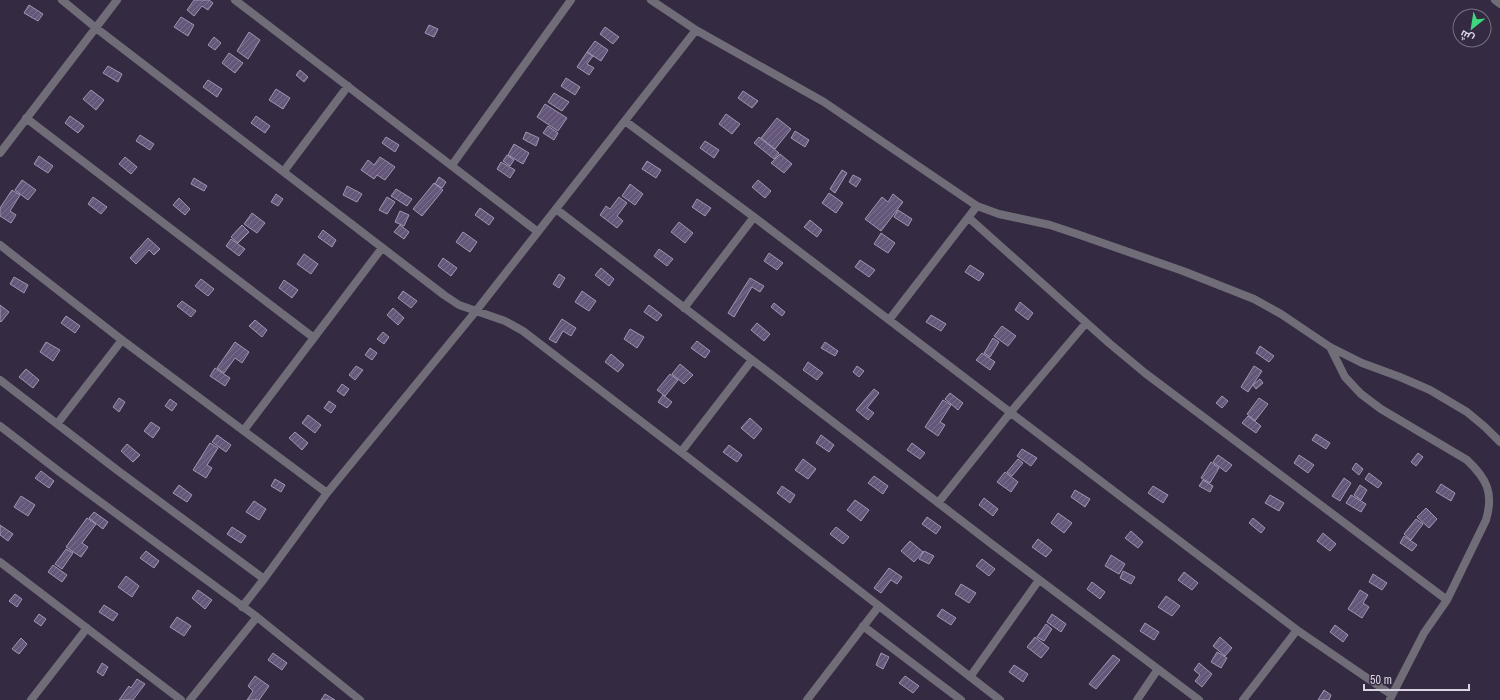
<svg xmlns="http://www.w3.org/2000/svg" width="1500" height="700" font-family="'Archivo Narrow',Cairo,sans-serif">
<defs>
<pattern id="building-hatch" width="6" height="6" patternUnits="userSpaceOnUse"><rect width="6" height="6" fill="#645779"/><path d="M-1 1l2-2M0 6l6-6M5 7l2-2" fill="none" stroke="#7a6e8c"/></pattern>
</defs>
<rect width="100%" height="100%" fill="#342b42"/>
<!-- building -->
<path fill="url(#building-hatch)" stroke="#a096b2" d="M194,0h15l4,3 -5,7 -6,-4 -8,10 -7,-6z
M29,5l14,9 -5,7 -14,-8z
M181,17l13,8 -6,11 -14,-9z
M429,25l9,4 -4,8 -9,-4z
M605,27l14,10 -6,7 -13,-10z
M249,32l11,8 -12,19 -11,-8z
M214,37l7,6 -6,7 -7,-5z
M595,41l13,9 -7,11 -14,-9z
M587,52l6,4 -6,8 7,4 -5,7 -12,-8z
M229,53l14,10 -8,10 -13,-10z
M108,66l14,8 -4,8 -15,-9z
M300,70l8,7 -4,5 -8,-7z
M566,78l14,9 -5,8 -14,-9z
M208,80l14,9 -5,8 -14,-10z
M276,89l14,9 -7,11 -14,-9z
M91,90l13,10 -8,10 -13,-11z
M743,91l15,10 -6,7 -14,-10z
M554,93l15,9 -7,9 -14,-9z
M545,104l22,14 -9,13 -21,-14z
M726,114l14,10 -8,10 -13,-10z
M70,116l14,10 -6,7 -13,-10z
M256,116l14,10 -5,7 -14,-10z
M777,118l14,11 -16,20 -14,-11z
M548,126l10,7 -4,7 -11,-7z
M795,131l14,9 -4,7 -14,-9z
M526,132l13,6 -3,8 -13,-7z
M140,135l14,9 -4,6 -14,-9z
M386,137l13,8 -4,7 -13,-9z
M759,137l20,16 -5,6 -20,-16z
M705,141l14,9 -5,8 -14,-10z
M514,144l15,9 -6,11 -15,-9z
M780,154l12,10 -8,9 -13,-10z
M507,155l7,5 -4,6 -7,-5z
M39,156l14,10 -5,7 -14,-9z
M125,157l12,10 -6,7 -12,-10z
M380,157l15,10 -10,13 -8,-5 -3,4 -13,-9 7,-10 6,5z
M647,161l14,9 -5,8 -14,-9z
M501,162l14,8 -5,8 -13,-9z
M842,170l5,3 -12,20 -5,-4z
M853,175l8,4 -5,8 -7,-5z
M439,177l7,5 -4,6 -7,-4z
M194,178l13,8 -3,5 -13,-7z
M22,180l14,10 -8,10 -13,-10z
M758,180l13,11 -6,7 -13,-11z
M434,183l9,7 -21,26 -9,-7z
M630,184l13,10 -8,11 -13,-9z
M347,186l15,8 -5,8 -14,-7z
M396,189l16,10 -5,7 -16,-10z
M12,190l8,5 -10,16 6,4 -5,8 -11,-7v-8z
M829,193l14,10 -7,10 -14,-10z
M276,194l7,5 -5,7 -7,-4z
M893,194l10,8 -22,29 -16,-12 17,-22 6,5z
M93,197l14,10 -6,7 -13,-10z
M387,197l8,5 -8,12 -8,-4z
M619,197l8,6 -10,13 6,5 -6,7 -17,-13 6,-9 4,3z
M179,198l11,11 -5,6 -12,-10z
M697,199l14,9 -6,8 -13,-9z
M480,208l14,10 -5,7 -14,-10z
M898,210l14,9 -4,7 -14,-9z
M400,211l9,4 -5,11 -9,-4z
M252,213l13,10 -8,10 -13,-9z
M810,220l12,10 -5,7 -13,-10z
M679,222l14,11 -8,10 -14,-11z
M242,225l7,7 -11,11 -7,-6z
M400,225l9,7 -5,7 -10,-7z
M323,230l13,10 -4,7 -14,-10z
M463,232l14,10 -7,10 -14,-10z
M881,233l14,10 -7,10 -14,-9z
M148,238l12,11 -6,6 -5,-5 -13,14 -6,-6z
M231,239l14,10 -6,7 -13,-10z
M659,249l14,10 -6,7 -13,-10z
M769,253l14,10 -6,7 -13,-9z
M304,254l14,10 -7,10 -14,-10z
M443,258l14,10 -6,8 -13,-10z
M860,260l15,10 -6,7 -14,-10z
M970,265l14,9 -5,7 -14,-9z
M601,268l13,11 -5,7 -14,-11z
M559,274l6,4 -6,10 -6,-4z
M14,277l14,8 -4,8 -14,-9z
M750,278l14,8 -4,6 -8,-5 -18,30 -6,-4z
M201,279l13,10 -6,7 -13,-10z
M284,280l14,10 -6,8 -13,-10z
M403,291l14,10 -6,7 -13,-10z
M582,291l14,10 -7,10 -14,-9z
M182,301l14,10 -5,6 -14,-11z
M1020,302l13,11 -5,7 -13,-10z
M774,303l11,9 -3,4 -11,-9z
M0,305l9,7 -8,10 -1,-1z
M649,305l13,10 -5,6 -13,-9z
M393,308l11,10 -6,7 -11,-10z
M931,315l15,9 -5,7 -15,-9z
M66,316l14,10 -5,7 -14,-10z
M562,319l14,9 -5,8 -8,-5 -7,12 -7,-4z
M255,320l12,10 -5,7 -13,-11z
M757,323l13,11 -6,7 -13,-11z
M1002,326l14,10 -8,10 -14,-10z
M630,329l14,8 -7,11 -13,-9z
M383,332l6,5 -5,7 -7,-5z
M993,338l6,4 -9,15 -6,-4z
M697,341l13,10 -5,7 -14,-10z
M46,342l14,8 -7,11 -13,-9z
M235,342l14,10 -7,11 -7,-5 -11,15 -7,-5z
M825,342l13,9 -3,5 -14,-8z
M1260,346l14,10 -5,6 -13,-9z
M370,348l7,5 -5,7 -7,-5z
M982,353l13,9 -5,8 -14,-10z
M611,354l13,11 -6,7 -13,-10z
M808,362l15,11 -6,7 -14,-10z
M680,364l13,11 -9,9 -12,-10z
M356,366l7,4 -8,10 -6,-5z
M857,366l7,5 -5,6 -6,-5z
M1254,366l8,5 -14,21 -7,-5z
M215,368l15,10 -5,8 -15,-10z
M26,369l13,11 -6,8 -14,-11z
M670,374l8,6 -13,16 -8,-6z
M1260,379l3,4 -7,6 -3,-4z
M342,384l7,5 -5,7 -7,-5z
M874,389l5,4 -12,15 7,5 -6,7 -12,-10z
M950,393l13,10 -5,7 -13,-11z
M663,395l9,7 -5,6 -9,-6z
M1222,396l6,5 -6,7 -6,-5z
M119,398l6,4 -6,10 -6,-5z
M1259,398l9,6 -13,17 -8,-7z
M170,399l7,5 -5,7 -7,-5z
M943,400l8,5 -11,17 5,3 -7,11 -13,-9z
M329,401l7,5 -5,7 -7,-5z
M308,415l13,10 -6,8 -13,-10z
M1248,416l13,10 -5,7 -14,-10z
M750,418l12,11 -8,10 -13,-11z
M151,422l9,6 -7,10 -9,-7z
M295,432l13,11 -6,7 -13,-12z
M1316,434l14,9 -4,6 -14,-9z
M217,435l14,10 -5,7 -14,-10z
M821,435l13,10 -5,7 -13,-9z
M210,443l8,5 -11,17 5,3 -6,10 -13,-8z
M912,443l13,10 -5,6 -13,-9z
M127,444l13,11 -7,7 -12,-11z
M729,445l13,10 -5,7 -14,-10z
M1022,449l15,9 -6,8 -14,-10z
M1418,453l5,4 -7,9 -5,-4z
M1218,455l14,10 -6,7 -13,-10z
M1299,455l15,10 -6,8 -14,-10z
M803,459l13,10 -8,10 -13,-9z
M1018,459l5,4 -11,13 -5,-4z
M1211,462l8,6 -9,15 -9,-5z
M1356,463l7,6 -4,6 -7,-6z
M41,471l13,10 -5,7 -14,-10z
M1005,472l13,10 -7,10 -14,-10z
M1369,473l13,10 -4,5 -13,-9z
M874,476l14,10 -5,8 -15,-11z
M1344,478l7,5 -11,18 -8,-5z
M275,479l10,6 -4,7 -10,-6z
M1203,480l10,6 -3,6 -11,-6z
M1441,484l14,9 -4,8 -15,-9z
M179,485l13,10 -5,7 -14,-9z
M1360,485l7,5 -6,10 -7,-5z
M782,486l13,9 -5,8 -13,-10z
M1153,486l15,9 -5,8 -15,-10z
M1075,490l15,9 -5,8 -14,-10z
M1270,495l14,8 -5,8 -14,-8z
M1351,495l15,9 -5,8 -15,-9z
M21,496l14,9 -7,11 -14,-9z
M984,498l14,11 -5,7 -14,-11z
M855,500l14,10 -8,11 -14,-11z
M254,501l12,8 -7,11 -13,-8z
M1426,508l11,11 -8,9 -12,-11z
M94,512l14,10 -5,7 -14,-11z
M1058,513l14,10 -8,10 -13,-10z
M927,517l14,10 -5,7 -14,-10z
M87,518l9,6 -14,19 6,4 -7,10 -15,-10z
M1253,518l12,10 -4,5 -12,-10z
M1416,519l7,5 -12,16 -7,-6z
M0,525l13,9 -5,7 -8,-6z
M232,527l14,9 -5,7 -14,-9z
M836,527l13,10 -6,7 -13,-10z
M1131,531l12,11 -5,6 -13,-10z
M1323,533l13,11 -6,7 -13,-10z
M1404,536l13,9 -5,6 -12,-8z
M1038,539l14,11 -6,7 -14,-10z
M910,541l13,11 -9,10 -13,-11z
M66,549l7,4 -11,16 -7,-5z
M146,551l13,10 -5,7 -14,-10z
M924,551l10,5 -5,8 -10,-5z
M1111,555l14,9 -6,10 -14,-8z
M982,559l13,10 -6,7 -13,-10z
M53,565l14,10 -5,7 -14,-10z
M889,568l13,9 -5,7 -6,-4 -10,13 -7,-5z
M1123,571l12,6 -4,7 -11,-6z
M1184,572l14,11 -6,7 -14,-10z
M1373,574l14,9 -5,7 -13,-8z
M126,576l13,10 -7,11 -14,-10z
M1092,582l13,10 -5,7 -13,-10z
M961,584l15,9 -7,10 -14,-9z
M198,590l14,10 -7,9 -13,-11z
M1360,590l8,5 -5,8 6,4 -7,11 -14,-9z
M15,594l7,5 -5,8 -8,-6z
M1166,596l14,10 -8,10 -14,-9z
M104,605l14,9 -5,7 -14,-9z
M942,609l14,9 -5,7 -14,-9z
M39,614l7,5 -5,7 -7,-5z
M1052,614l14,10 -5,8 -14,-10z
M177,617l14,9 -7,10 -14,-9z
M1145,623l14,9 -5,8 -14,-9z
M1046,624l6,5 -8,12 -7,-4z
M1335,625l13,10 -5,7 -13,-10z
M1035,637l14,11 -8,10 -14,-11z
M1220,637l12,11 -7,8 -12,-10z
M21,638l6,6 -8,10 -7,-5z
M1217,652l10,6 -6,10 -10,-6z
M273,653l14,10 -5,7 -14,-10z
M881,653l8,4 -6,12 -7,-4z
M1113,655l7,5 -24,29 -7,-5z
M102,663l6,4 -5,9 -6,-4z
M1199,663l13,11 -10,13 -7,-6 5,-6 -6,-5z
M1014,665l14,9 -5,8 -14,-10z
M255,676l14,10 -10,14h-12l6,-9 -5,-5z
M905,676l14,10 -6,7 -14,-10z
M137,679l8,5 -12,16h-14l10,-14 2,2z
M1324,690l7,5 -2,5h-11z
M325,694l10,6h-14z"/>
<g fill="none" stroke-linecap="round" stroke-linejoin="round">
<!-- street -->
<path stroke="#716d78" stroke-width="8" d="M62,0l34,28 348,267 15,10 46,16 18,10 158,121 319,248
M235,0l303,232
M651,0l45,30 128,72 153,104 22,8 51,11 27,9 106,37 71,28 27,15 49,33 32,16 38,14 30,13 37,22 18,15 15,15
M1495,0l5,4
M26,118l288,220
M625,121l129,96 307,234 236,179 95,65
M0,153l117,-153
M452,165l119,-165
M284,171l64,-85
M556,209l437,336 206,155
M969,218l140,125 36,30 302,227
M0,245l122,95 205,153
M684,308l70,-91
M889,320l88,-114
M1330,347l15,30 16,17 20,15 86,51c20,19 27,33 19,60l-39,80 -23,33 -34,66
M0,380l117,90 147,109 63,-86 149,-182 220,-281
M57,424l65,-84
M0,426l61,47 196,144
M244,430l138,-182
M681,452l71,-92
M938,503l72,-90 76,-90
M0,562l181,138
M242,607l22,-28
M863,626l98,74
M970,677l69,-97
M31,700l56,-72
M190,700l67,-83 103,83
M807,700l72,-94
M1137,700l21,-31
M1243,700l54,-70"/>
</g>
<!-- north arrow -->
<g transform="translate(1472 28) rotate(210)"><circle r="19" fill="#342b42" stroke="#766f82"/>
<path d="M0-3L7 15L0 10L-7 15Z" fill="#3ed77d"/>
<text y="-6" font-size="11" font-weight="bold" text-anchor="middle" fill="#d9d4e3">ش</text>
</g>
<!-- scale -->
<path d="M1364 684v6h105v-6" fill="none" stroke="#d9d4e3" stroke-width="2"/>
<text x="1370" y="684" font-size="12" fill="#d9d4e3" stroke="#342b42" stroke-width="3" paint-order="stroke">50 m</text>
</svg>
